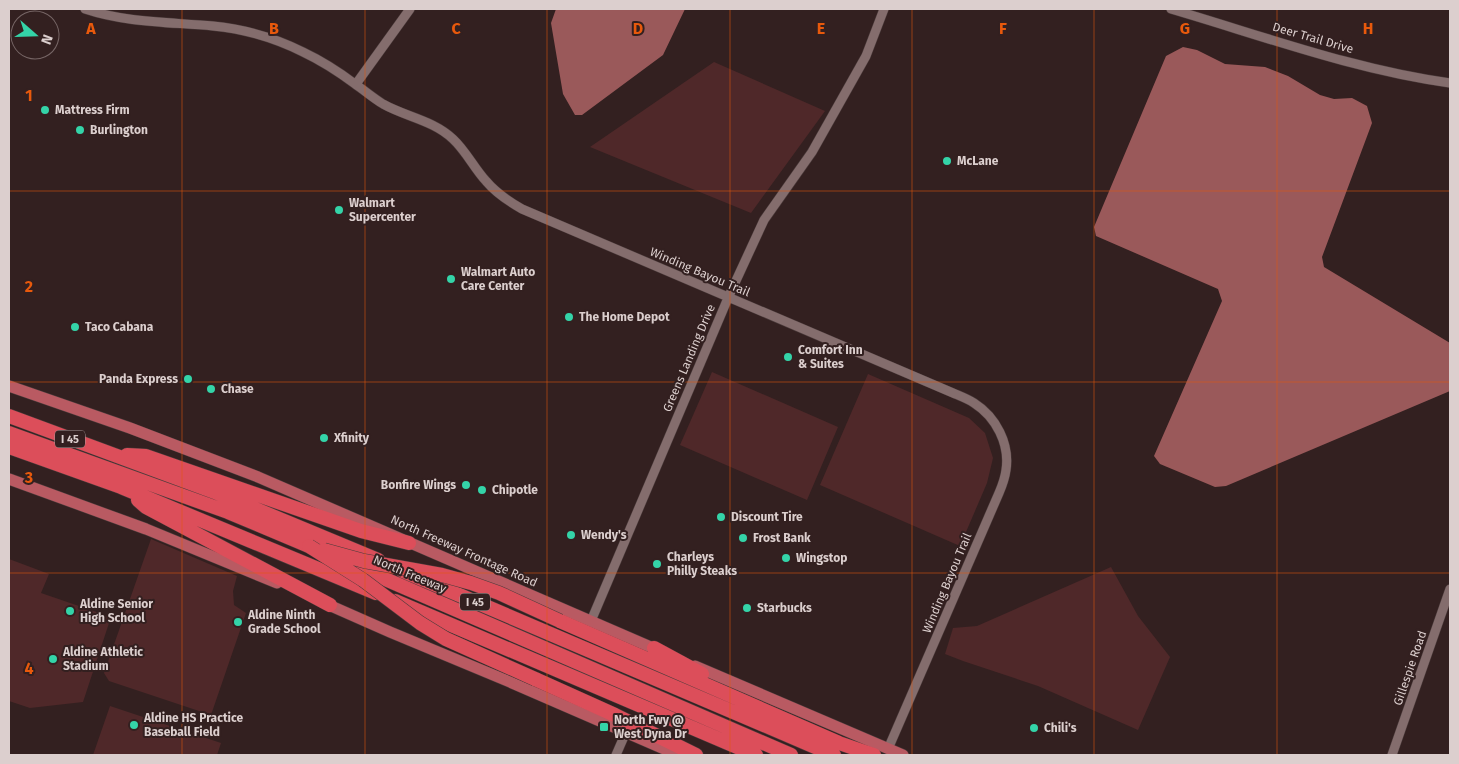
<svg xmlns="http://www.w3.org/2000/svg" width="1459" height="764" font-family="'Fira Sans',sans-serif">
<rect width="100%" height="100%" fill="#332020"/>
<!-- green -->
<path fill="#4f2829" d="M714,62l111,49 -74,102 -161,-66z
M712,372l126,55 -31,73 -127,-55z
M868,374l101,44 16,15 8,25 -6,25 -27,63 -140,-61z
M151,539l86,37 -4,15 1,14 12,8 -35,102 -102,-34 -5,-8z
M9,559l40,15 -8,19 70,24 -28,85 -53,6 -21,-7z
M1111,567l27,49 32,41 -32,73 -100,-44 -75,-25 -18,-7 8,-26 24,-2z
M110,706l111,37 -4,12h-124z"/>
<!-- water -->
<path fill="#9a595a" d="M556,9h129l-22,46 -81,60h-7l-12,-21 -12,-71z
M1183,47l14,3 28,14 40,3 23,9 32,19 14,4 18,-1 15,8 5,17 -50,134 2,10 126,76v48l-224,95 -11,1 -55,-23 -6,-8 68,-155 -4,-12 -122,-53 -2,-9 72,-171z"/>
<g fill="none" stroke-linecap="round" stroke-linejoin="round">
<!-- minor casing -->
<g stroke="#4c3c3c" stroke-width="10">
<path id="minor" d="M85,9c42,14 85,13 128,17 31,3 62,12 90,26 19,9 36,20 52,32 9,6 18,14 28,20 23,13 50,16 70,35 13,12 21,29 33,42 10,12 22,20 36,28l431,184c7,3 15,6 21,10 22,14 36,41 32,67 -1,8 -4,16 -7,23l-111,256
M1171,9c92,27 184,61 279,74
M356,84l54,-75
M591,621l137,-323 36,-78 48,-68 54,-96 18,-47
M616,755l10,-23
M1392,755l58,-166"/>
</g>
<!-- major casing -->
<g stroke="#4c3c3c" stroke-width="12">
<path id="major" d="M9,386l121,42 128,49 402,174
M9,479l137,50 131,54
M322,602l68,30 120,50 168,73
M695,666l208,89"/>
</g>
<!-- highway casing -->
<g stroke="#4c3c3c" stroke-width="15">
<path id="highway" d="M9,416l208,77 161,67
M9,433l219,79 81,34 482,209
M9,447l112,40 255,106
M127,455l19,1 215,75 48,12
M138,500l8,7 184,98
M403,571l431,184
M395,601l361,154
M560,621l279,122 35,12
M654,648l48,26
M535,679l80,36 81,40"/>
</g>
<!-- minor -->
<use href="#minor" stroke="#846d6d" stroke-width="9"/>
<!-- major -->
<use href="#major" stroke="#b95a62" stroke-width="11"/>
<!-- highway -->
<use href="#highway" stroke="#dc4e5a" stroke-width="14"/>
<!-- highway-bridge casing -->
<g stroke="#4c3c3c" stroke-width="15" stroke-linecap="butt">
<path id="highway-bridge" d="M309,546l54,34 57,43 26,16 89,40
M324,550l40,11 78,14 29,8 28,10 61,28"/>
</g>
<!-- highway-bridge -->
<use href="#highway-bridge" stroke="#dc4e5a" stroke-width="14"/>
</g>
<!-- grid -->
<path fill="none" stroke="#e8590c" stroke-width="1" stroke-opacity="0.55" d="M182,9v746M365,9v746M547,9v746M730,9v746M912,9v746M1094,9v746M1277,9v746M9,191h1441M9,382h1441M9,573h1441"/>
<!-- markers -->
<g fill="#34d4a8" stroke="#332020" stroke-width="2">
<circle cx="45" cy="110" r="5"/>
<circle cx="80" cy="130" r="5"/>
<circle cx="947" cy="161" r="5"/>
<circle cx="339" cy="210" r="5"/>
<circle cx="451" cy="279" r="5"/>
<circle cx="569" cy="317" r="5"/>
<circle cx="75" cy="327" r="5"/>
<circle cx="788" cy="357" r="5"/>
<circle cx="188" cy="379" r="5"/>
<circle cx="211" cy="389" r="5"/>
<circle cx="324" cy="438" r="5"/>
<circle cx="466" cy="485" r="5"/>
<circle cx="482" cy="490" r="5"/>
<circle cx="721" cy="517" r="5"/>
<circle cx="571" cy="535" r="5"/>
<circle cx="743" cy="538" r="5"/>
<circle cx="786" cy="558" r="5"/>
<circle cx="657" cy="564" r="5"/>
<circle cx="747" cy="608" r="5"/>
<circle cx="70" cy="611" r="5"/>
<circle cx="238" cy="622" r="5"/>
<circle cx="53" cy="659" r="5"/>
<circle cx="134" cy="725" r="5"/>
<rect x="599" y="722" width="10" height="10" rx="2.5"/>
<circle cx="1034" cy="728" r="5"/>
</g>
<g text-anchor="middle" dominant-baseline="central" stroke-width="4" stroke-linejoin="round" paint-order="stroke">
<!-- shield labels -->
<g fill="#332020" stroke="#a99a9a" stroke-width="1">
<rect x="55" y="430.5" width="30" height="17" rx="4"/>
<rect x="460" y="593.5" width="30" height="17" rx="4"/>
</g>
<g font-size="11" font-weight="bold" fill="#dccfce">
<text x="70" y="439">I 45</text>
<text x="475" y="602">I 45</text>
</g>
<!-- street labels -->
<g font-size="12" fill="#dccfce" stroke="#332020">
<text transform="translate(1313 38) rotate(16)">Deer Trail Drive</text>
<text transform="translate(700 272) rotate(23)">Winding Bayou Trail</text>
<text transform="translate(689 358) rotate(-67)">Greens Landing Drive</text>
<text transform="translate(464 551) rotate(24)">North Freeway Frontage Road</text>
<text transform="translate(410 574) rotate(23)">North Freeway</text>
<text transform="translate(947 583) rotate(-67)">Winding Bayou Trail</text>
<text transform="translate(1410 668) rotate(-71)">Gillespie Road</text>
</g>
<!-- poi labels -->
<g font-size="12" font-weight="bold" fill="#dccfce" stroke="#332020" text-anchor="start">
<text x="55" y="110">Mattress Firm</text>
<text x="90" y="130">Burlington</text>
<text x="957" y="161">McLane</text>
<text x="349" y="203">Walmart<tspan x="349" dy="14">Supercenter</tspan></text>
<text x="461" y="272">Walmart Auto<tspan x="461" dy="14">Care Center</tspan></text>
<text x="579" y="317">The Home Depot</text>
<text x="85" y="327">Taco Cabana</text>
<text x="798" y="350">Comfort Inn<tspan x="798" dy="14">&amp; Suites</tspan></text>
<text x="178" y="379" text-anchor="end">Panda Express</text>
<text x="221" y="389">Chase</text>
<text x="334" y="438">Xfinity</text>
<text x="456" y="485" text-anchor="end">Bonfire Wings</text>
<text x="492" y="490">Chipotle</text>
<text x="731" y="517">Discount Tire</text>
<text x="581" y="535">Wendy's</text>
<text x="753" y="538">Frost Bank</text>
<text x="667" y="557">Charleys<tspan x="667" dy="14">Philly Steaks</tspan></text>
<text x="796" y="558">Wingstop</text>
<text x="80" y="604">Aldine Senior<tspan x="80" dy="14">High School</tspan></text>
<text x="757" y="608">Starbucks</text>
<text x="248" y="615">Aldine Ninth<tspan x="248" dy="14">Grade School</tspan></text>
<text x="63" y="652">Aldine Athletic<tspan x="63" dy="14">Stadium</tspan></text>
<text x="144" y="718">Aldine HS Practice<tspan x="144" dy="14">Baseball Field</tspan></text>
<text x="614" y="720">North Fwy @<tspan x="614" dy="14">West Dyna Dr</tspan></text>
<text x="1044" y="728">Chili's</text>
</g>
</g>
<g font-size="16" text-anchor="middle" font-weight="bold" fill="#e8590c" stroke="#332020" stroke-width="4" stroke-linejoin="round" paint-order="stroke">
<text x="91" y="34">A</text>
<text x="274" y="34">B</text>
<text x="456" y="34">C</text>
<text x="638" y="34">D</text>
<text x="821" y="34">E</text>
<text x="1003" y="34">F</text>
<text x="1185" y="34">G</text>
<text x="1368" y="34">H</text>
<text x="29" y="101">1</text>
<text x="29" y="292">2</text>
<text x="29" y="483">3</text>
<text x="29" y="674">4</text>
</g>
<!-- border -->
<rect width="1459" height="764" fill="none" stroke="#dccfce" stroke-width="20"/>
<!-- north arrow -->
<g transform="translate(35 35) rotate(110)"><circle r="24" fill="#332020" stroke="#776666"/>
<path d="M0-4L9 19L0 12L-9 19Z" fill="#34d4a8"/>
<text y="-8" font-size="14" font-weight="bold" text-anchor="middle" fill="#dccfce">N</text>
</g>
</svg>
